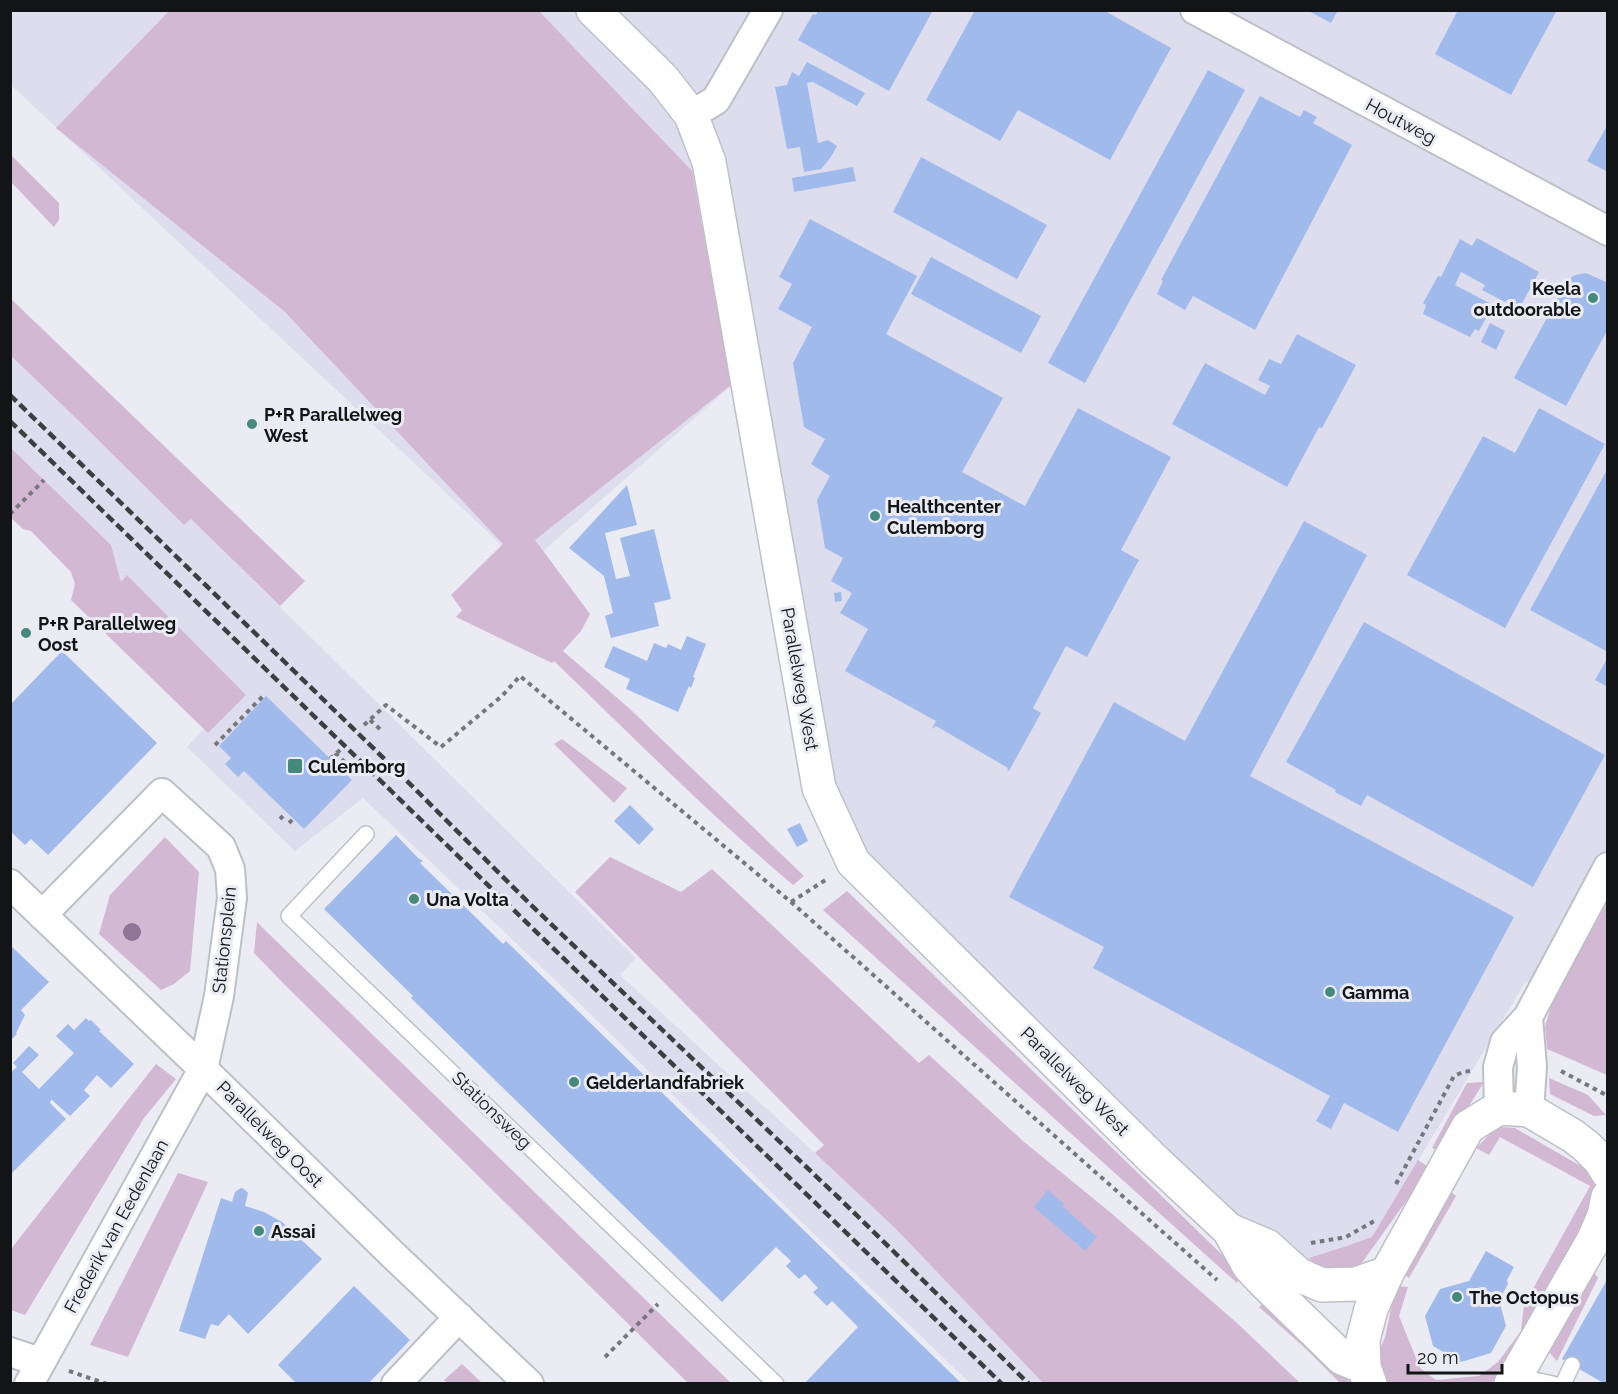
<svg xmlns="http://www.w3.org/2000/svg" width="1618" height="1394" font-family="Raleway,sans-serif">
<rect width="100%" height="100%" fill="#eaebf3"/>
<!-- built -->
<path fill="#dddded" d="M10,11h1597v1013l-81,-43 -193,321 -495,-445 -106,-472 -207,182 -514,-482z
M10,356l73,69 101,100 7,-6 445,439 -16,17 195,178 81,76 147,154h-73l-153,-146 -244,-240 -210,-199 -68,53 -108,-104 28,-30 -87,-142 -7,7 -10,-37 -100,-97z"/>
<!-- green -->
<path fill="#d3b8d3" d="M170,10l369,1 153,160 39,214 -196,155 55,74 -9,17 -18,20 67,58 174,167 -11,9c-83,-70 -160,-148 -239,-224l-2,2 -96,-46 6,-7 -11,-15 52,-51 -219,-233 -228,-183z
M11,155l48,48v17l-5,7 -43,-45z
M11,299l294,282 -25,25 -89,-87 -7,6 -101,-100 -72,-69z
M11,448l100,97 10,37 6,-7 119,120 -38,38 -137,-133 4,-16 -4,-12 -40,-41 -8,-2 -12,-11z
M562,739l65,49 -13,15 -60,-59z
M165,837l34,35 -9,99 -16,13 -13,6 -62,-56 11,-39z
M610,857l71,35 31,-23 207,194 10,-8 94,86 88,72 127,111 62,59h-257l-147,-154 -81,-76 9,-8 -249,-253z
M847,891l394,382 -4,10 -414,-373z
M1607,904v171l-60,-26 -2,-23 9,-28z
M257,922l12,12 462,449h-43l-405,-400 -29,-30z
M156,1064l20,15 -32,39 -119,197 -14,-5v-61z
M1549,1078l39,17 18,20 -12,1 -44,-22z
M1484,1082l-44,70 -8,-4 35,-65z
M1502,1127l13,1 69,40 12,19 -1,14 -22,43 -70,128 -12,11h-102l-6,-8 -6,-19 8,-19 11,-51 12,1 -9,29 21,52 16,12 43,-4 19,-14 23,-31 3,-26 66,-119 -90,-49 -11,18 -13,-7 16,-16z
M1418,1160l12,8 -74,103 -36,-2 -11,-11 38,-12 25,-9z
M178,1173l30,9 -80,175 -38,-12z
M1446,1187l10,9 -47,82 -7,-6z
M1590,1267l8,11 -41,83 -9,-10z
M1269,1299l82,84h-11l-34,-34 -47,-42z
M462,1364l20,19h-34l-4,-3z"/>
<!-- building -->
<path fill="#a1baec" d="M818,10h115l-44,81 -91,-51 15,-26 3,1z
M975,10h128l68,38 -61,112 -92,-50 -18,31 -74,-41z
M1307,10h31l-7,13z
M1458,10h99l-46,85 -76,-41z
M807,62l58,31 -8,13 -44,-24 -6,1 11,60 10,-3 9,6 -6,11 -10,12 -17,3 -4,-25 -13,2 -12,-62 12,-2 5,-13 7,4z
M1208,70l37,20 -160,293 -37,-20z
M1260,96l40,21 4,-7 13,7 -4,6 39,22 -97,185 -62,-34 -8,14 -28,-16 6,-13 -2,-1z
M1608,124v48l-21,-11z
M921,157l126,68 -30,54 -124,-67z
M853,167l3,14 -62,11 -2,-14z
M810,219l107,57 -31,58 117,64 -41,74 63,34 53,-98 93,49 -50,93 18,10 -6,11 -46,86 -21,-11 -33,62 8,5 -32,58 -2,-1 1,-2 -72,-42 -4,3 4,-8 -91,-50 23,-42 -28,-16 12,-20 -21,-12 12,-23 -18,-10 -8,-48 13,-24 -19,-12 14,-25 -21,-12 -11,-64 19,-36 -34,-18 14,-25 -13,-7z
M1477,238l62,34 -19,35 -13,-7 -2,2 -23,-12 3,-5 -24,-13 -6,13 38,20 -14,26 -4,-2 -5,8 -47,-23 3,-9 -3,-2 15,-27 3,1 19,-38 12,7z
M931,257l110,59 -20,37 -110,-59z
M1586,273l22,10v46l-42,77 -52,-28 53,-97 8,-6z
M1490,323l15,8 -9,19 -15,-8z
M1297,334l59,31 -34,63 -3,-1 -32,60 -115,-63 33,-61 60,32 5,-9 -12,-6 11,-21 12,5z
M1539,408l66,36 -100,184 -98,-53 76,-139 32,17z
M1608,468v184l-78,-42z
M627,485l10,40 -32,8 11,46 14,-3 -10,-38 34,-9 17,70 -17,4 5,23 -48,12 -6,-22 8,-3 -9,-37 -35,-28z
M1304,521l63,34 -117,221 264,141 -116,215 -54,-29 -13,26 -15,-8 14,-25 -237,-128 11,-21 -95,-50 105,-195 71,39z
M841,592l1,9 -7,1 -1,-9z
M1364,622l241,133 -72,132 -166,-92 -6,11 -26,-14 1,-2 -50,-28z
M687,636l19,8 -13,33 2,1 -4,10 -2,-2 -11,26 -52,-23 4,-10 -26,-12 9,-21 34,15 7,-18 12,5 2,-4 13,6z
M62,651l95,92 -109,112 -17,-16 -6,6 -15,-14v-126z
M1608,657v30l-13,-7z
M266,696l86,84 -48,49 -60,-58 -6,6 -13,-13 6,-6 -12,-12z
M630,805l24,24 -15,16 -25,-24z
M800,823l8,18 -11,6 -10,-18z
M396,835l22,23 5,3 -3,2 83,81 3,-3 456,443h-158l54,-57 -26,-26 -5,5 -14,-14 5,-4 -13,-14 -6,5 -13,-13 5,-5 -15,-14 -54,55 -311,-304 2,-2 -89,-87z
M10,945l39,37 -28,28 4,5 -9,18 1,1 -7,7z
M86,1018l3,3 2,-1 10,10 -2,1 35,33 -23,24 -14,-13 -13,15 6,6 -20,20 -18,-16h-1l-1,3 16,16 -56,56v-102l7,-6 -4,-4 16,-17 10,9 -17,17 17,17 35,-36 -18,-17 12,-12 6,6z
M241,1188l3,1 4,4 -3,13 19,6 18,10 40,37 -74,75 -19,-20 -11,12 -7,-2 -6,15 -26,-8 42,-133 11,4 3,-10z
M1048,1190l16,14 -2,2 35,31 -12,14 -51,-44z
M1486,1251l28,16 -7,13 1,4 -6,11 -4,1 8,30 -15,27 -30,9 -28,-16 -8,-30 15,-27 29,-8z
M1608,1278v106h-3l-43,-25z
M354,1286l56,54 -42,44h-71l-19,-19z"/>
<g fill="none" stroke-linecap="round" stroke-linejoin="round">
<!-- lane casing -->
<g stroke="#bfbfc8" stroke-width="18">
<path id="lane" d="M366,834l-77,82 487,468
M1515,1376l38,8
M1563,1384l9,-19"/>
</g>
<!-- street casing -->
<g stroke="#bfbfc8" stroke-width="32">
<path id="street" d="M1195,10l413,221
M691,115l25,-15 52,-90
M10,884l193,185 189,185 137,130
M1528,1017l4,50 -3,43
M1499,1108l-1,-41 7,-25 23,-25 80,-150
M10,1352l30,10
M29,1384l174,-315 16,-73 13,-98 -2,-29 -9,-22 -59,-54 -120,122
M396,1384l63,-67"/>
</g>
<!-- secondary casing -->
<g stroke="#bfbfc8" stroke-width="36">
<path id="secondary" d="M593,10l70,69 28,36 18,47 110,626 34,74 299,296 77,72 20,36 14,15 79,77 22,9
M1229,1230l38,16 32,29 23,10 34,-1 31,-11
M1370,1384l-6,-17 -1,-27 8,-31 16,-36 81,-146 31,-19 30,2 44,26 13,10 14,14 8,13
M1511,1384l82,-143 11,-25 4,-19"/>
</g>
<!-- path -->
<path stroke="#76777c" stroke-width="4" stroke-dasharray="4.5 4.5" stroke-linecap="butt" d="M10,514l34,-34
M370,720l12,11
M364,725l22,-20 55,42 61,-51 18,-20 271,226 426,378
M215,745l49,-50
M335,753l13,12
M330,759l10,-9
M280,819l3,-3
M289,823l4,-4
M791,902l36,-23
M1561,1071l47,25
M1396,1184l58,-108 9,-4 7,-1
M1311,1243l35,-6 30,-17
M605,1357l53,-53
M69,1371l38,13"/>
<!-- lane -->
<use href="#lane" stroke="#fff" stroke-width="15"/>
<!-- street -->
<use href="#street" stroke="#fff" stroke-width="28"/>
<!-- secondary -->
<use href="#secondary" stroke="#fff" stroke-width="33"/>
<!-- rail -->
<path stroke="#3d3e41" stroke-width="4.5" stroke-dasharray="9 4.5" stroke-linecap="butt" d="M10,395l393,382 127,127 310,295 189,185
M10,421l992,963"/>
</g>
<!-- trees -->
<circle fill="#907596" cx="132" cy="932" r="9"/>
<!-- markers -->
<g fill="#45897d" stroke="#eaebf3" stroke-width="2">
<circle cx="1593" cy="298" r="6"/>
<circle cx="252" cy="424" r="6"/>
<circle cx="875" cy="516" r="6"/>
<circle cx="26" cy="633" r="6"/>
<rect x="287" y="758" width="16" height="16" rx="3"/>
<circle cx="414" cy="899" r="6"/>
<circle cx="1330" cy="992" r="6"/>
<circle cx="574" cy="1082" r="6"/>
<circle cx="259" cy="1231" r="6"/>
<circle cx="1457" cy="1297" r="6"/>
</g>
<g text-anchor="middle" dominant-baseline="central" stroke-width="6" stroke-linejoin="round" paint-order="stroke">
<!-- street labels -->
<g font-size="18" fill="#131416" stroke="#eaebf3">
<text transform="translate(1401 121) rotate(28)">Houtweg</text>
<text transform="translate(800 679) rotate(80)">Parallelweg West</text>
<text transform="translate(224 940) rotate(-84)">Stationsplein</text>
<text transform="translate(1075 1081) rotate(45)">Parallelweg West</text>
<text transform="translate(492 1110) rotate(44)">Stationsweg</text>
<text transform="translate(270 1134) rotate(45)">Parallelweg Oost</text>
<text transform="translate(116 1226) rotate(-61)">Frederik van Eedenlaan</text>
</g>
<!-- poi labels -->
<g font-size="18" font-weight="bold" fill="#131416" stroke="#eaebf3" text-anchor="start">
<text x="1581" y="288" text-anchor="end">Keela<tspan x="1581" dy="21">outdoorable</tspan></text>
<text x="264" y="414">P+R Parallelweg<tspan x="264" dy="21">West</tspan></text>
<text x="887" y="506">Healthcenter<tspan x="887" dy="21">Culemborg</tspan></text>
<text x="38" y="623">P+R Parallelweg<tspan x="38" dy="21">Oost</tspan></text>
<text x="308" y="766">Culemborg</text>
<text x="426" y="899">Una Volta</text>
<text x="1342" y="992">Gamma</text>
<text x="586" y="1082">Gelderlandfabriek</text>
<text x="271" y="1231">Assai</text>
<text x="1469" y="1297">The Octopus</text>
</g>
</g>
<!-- border -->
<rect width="1618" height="1394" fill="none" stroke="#131416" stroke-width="24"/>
<!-- scale -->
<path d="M1408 1364v9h94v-9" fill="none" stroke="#131416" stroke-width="3"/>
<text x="1417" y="1364" font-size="18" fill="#131416" stroke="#eaebf3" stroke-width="4.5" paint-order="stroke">20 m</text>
</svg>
